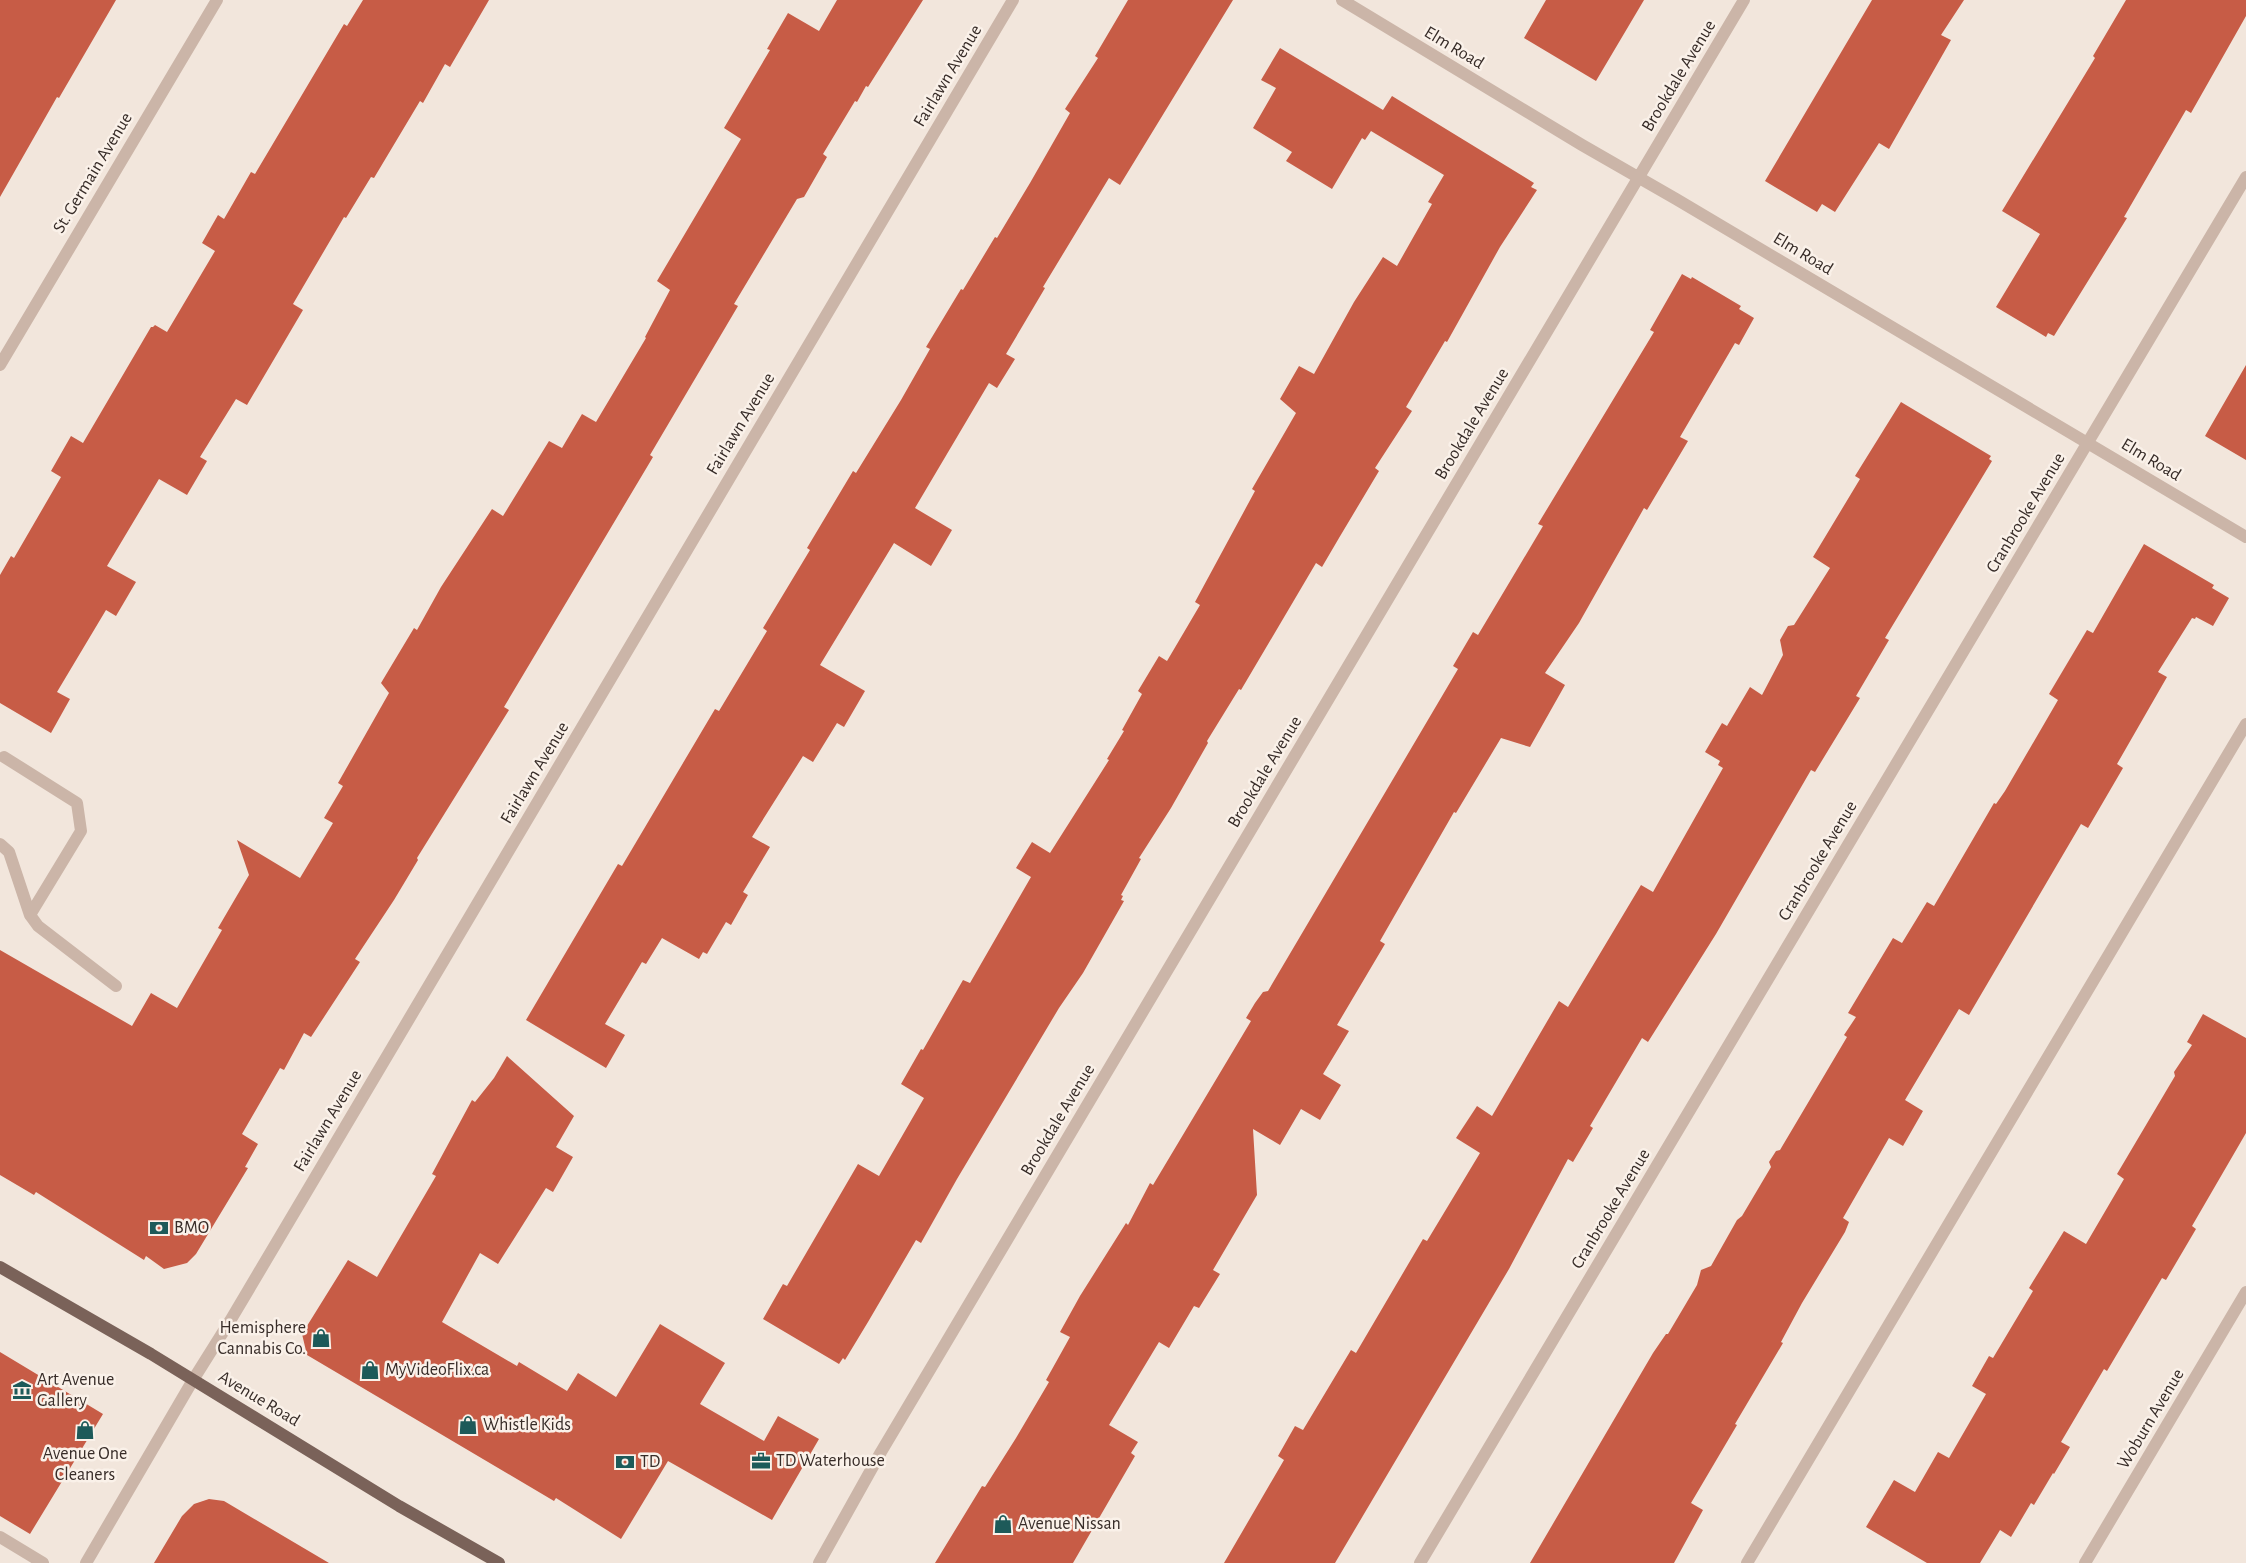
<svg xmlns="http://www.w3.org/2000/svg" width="2246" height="1563" font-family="'Alegreya Sans',sans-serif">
<rect width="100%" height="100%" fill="#f2e6dc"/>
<!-- building -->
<path fill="#c75c46" d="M0,0h116l-57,98 -2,-1 -57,100z
M363,0h126l-39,67 -5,-3 -22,39 -3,-2 -46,77 -3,-1 -25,41 -2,-1 -51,87 10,6 -56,95 -11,-6 -36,58 7,4 -20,34 -28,-16 -52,87 29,16 -20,34 -10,-6 -49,82 13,7 -19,34 -51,-30v-128l11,-19 3,2 47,-81 -10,-6 20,-35 12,7 68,-116h2l2,-2 12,7 48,-81 -13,-8 16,-28 6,4 27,-47 4,2 89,-150 3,2z
M837,0h86l-55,87 -2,-1 -9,16 -2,-1 -32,53 4,3 -23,40 -7,2 -63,105 4,2 -88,149 3,2 -149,250 5,3 -92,148 1,2 -24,40 -39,59 5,3 -49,75 -7,-4 -20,37 -4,-2 -38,66 16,10 -13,23 3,1 -52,86 -9,9 -23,6 -18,-13 -2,4 -108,-68 -2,3 -34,-20v-225l132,76 19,-33 26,15 45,-78 -4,-2 31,-53 -12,-35 63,38 33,-55 -9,-5 19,-32 -5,-3 51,-90 -8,-10 33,-55 3,2 24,-43 51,-78 11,7 46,-75 13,7 20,-34 14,8 50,-84 -1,-1 25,-47 -13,-9 84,-142 -17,-11 46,-78 -3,-1 21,-36 31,18z
M1128,0h105l-113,185 -11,-7 -66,109 2,1 -39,66 9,5 -18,29 -8,-5 -74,125 37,22 -21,36 -37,-23 -74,122 45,26 -21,36 -7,-4 -24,39 -10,-6 -51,81 18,10 -27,45 5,3 -17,30 -5,-3 -19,32 -4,-2 -4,7 -37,-21 -16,26 -4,-2 -37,62 20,11 -19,33 -80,-48 92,-156 4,2 93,-157 4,2 48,-80 -4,-3 47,-78 -3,-2 46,-77 3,2 45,-73 29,-51 -4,-2 35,-58 2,1 32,-53 2,1 33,-55 40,-70 -5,-4 33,-51 -3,-2z
M1546,0h98l-48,81 -72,-43z
M1872,0h92l-23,35 10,5 -62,109 -10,-6 -44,69 -13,-8 -5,8 -52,-31z
M2126,0h120v16l-55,97 -5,-3 -62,107 3,1 -73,118 -6,-3 -2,4 -50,-30 44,-73 -38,-23 93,-153 -2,-2z
M1280,48l103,62 9,-14 142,87 -3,4 6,3 -37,57 -53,95 -2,-1 -39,66 6,4 -37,57 4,3 -40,67 -17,29 -6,-4 -75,127 -2,-1 -32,52 1,2 -37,65 -32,50 2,1 -20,36 2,1 -2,4 3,1 -41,72 -24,35 -102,171 -36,64 -5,-3 -48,82 -23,38 -2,-2 -4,6 -76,-45 20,-35 4,2 71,-122 21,12 45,-78 -23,-14 20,-35 2,1 40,-70 7,3 61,-106 -15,-9 16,-26 18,11 59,-93 -2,-1 17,-28 -2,-1 20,-36 -4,-3 21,-35 8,5 33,-56 -5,-3 60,-111 -3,-2 44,-76 -16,-14 19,-33 15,8 40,-72 29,-45 14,9 35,-62 -4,-2 16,-27 -73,-44 -6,9 -3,-2 -30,51 -46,-28 6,-9 -39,-24 23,-40 -15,-8z
M1682,274l9,5 1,-2 49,29 -2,3 15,9 -15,27 -4,-2 -55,94 8,4 -41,69 -3,-2 -65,115 -34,50 20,12 -35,62 -29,-9 -45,75 -2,-1 -74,129 5,3 -48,81 12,6 -26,43 18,11 -21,35 -19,-11 -21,36 -27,-16 4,66 -44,75 7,4 -21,34 -5,-2 -25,42 -10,-6 -50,83 29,17 -7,11 4,3 -62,107h-138l47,-77 3,1 31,-49 33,-56 -3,-2 24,-43 -10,-5 20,-36 46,-73 2,2 22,-42 3,2 98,-164 -5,-3 9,-15 8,-11 5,-1 190,-322 -5,-3 20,-34 5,3 37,-62 28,-47 -5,-2 116,-192 -4,-2z
M2246,365v95l-41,-24z
M1901,402l90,54 -2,3 3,2 -107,177 4,2 -33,56 4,2 -45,74 -4,-2 -95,164 -68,108 -6,-4 -52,88 3,2 -20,34 -5,-3 -59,110 -174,294h-111l60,-103 -6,-4 17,-30 8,4 48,-80 5,3 67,-114 4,2 53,-88 -24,-15 21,-32 15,10 67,-115 9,6 73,-122 12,7 70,-124 -5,-3 2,-4 -15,-9 17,-29 5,3 23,-39 12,8 21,-40 -3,-15 8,-14 6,-1 36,-57 -17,-11 47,-78 -5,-3z
M2144,544l70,41 -2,3 17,10 -16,28 -17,-9 -1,2 -3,-1 -34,54 9,5 -50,87 6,4 -35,60 -7,-4 -112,191 -10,-6 -54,91 18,11 -20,35 -14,-8 -46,80 6,4 -4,10 -43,71 -21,39 2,1 -48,81 2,1 -46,78 12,7 -29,53h-144l123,-210 13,-19h2l29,-49 4,-15 10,-4 26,-46 5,-4 29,-49 -2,-5 7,-11 4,-1 67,-113 -3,-2 12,-18 -8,-4 45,-75 9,5 25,-41 7,4 60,-103 2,1 9,-13 53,-91 -9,-6 38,-64 6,3z
M2203,1014l43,24v95l-54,93 4,3 -30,51 -4,-2 -55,93 -3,-2 -43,73 9,5 -16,27 -1,-1 -19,32 -3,-2 -20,34 -11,-7 -20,33h-53l-61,-36 28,-47 21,12 23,-40 11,6 37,-64 -14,-8 17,-30 4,2 40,-67 -4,-3 35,-57 22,13 38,-65 -7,-5 58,-98 -1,-4 18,-27 -5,-3z
M507,1056l67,60 -18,31 17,10 -20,35 -7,-4 -48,76 -18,-11 -38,69 75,44 2,-4 48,29 11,-18 38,24 44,-73 65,39 -25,41 64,37 14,-25 41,23 -47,81 -104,-59 -47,78 -65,-41 -2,3 -247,-146 -5,-21 46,-74 29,17 59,-101 -4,-2 40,-74 3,2 19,-24z
M0,1352l103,62 -73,120 -30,-18z
M209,1499l15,2 105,62h-175l28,-47 12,-12z"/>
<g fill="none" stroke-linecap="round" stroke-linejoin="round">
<!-- minor -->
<path stroke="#cbb5a8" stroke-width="12" d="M1342,0l240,145 94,54 570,338
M0,365l217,-365
M4,757l73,46 4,28 -51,84
M0,844l9,8 21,63 8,11 78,60
M0,1537l43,26
M86,1563l107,-183 37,-59 783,-1321
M819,1563l62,-111 863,-1452
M1420,1563l826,-1386
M1747,1563l499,-839
M2085,1563l161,-271"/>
<!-- major -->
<path stroke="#7a6259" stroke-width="12" d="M0,1267l151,87 248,152 100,57"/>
</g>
<!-- icons -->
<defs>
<g id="bank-bare" transform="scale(1.5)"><path d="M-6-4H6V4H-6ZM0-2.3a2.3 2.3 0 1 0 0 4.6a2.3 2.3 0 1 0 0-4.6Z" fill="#1d5a59" stroke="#faf1e9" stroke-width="2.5" paint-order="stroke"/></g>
<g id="shop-bare" transform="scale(1.5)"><path d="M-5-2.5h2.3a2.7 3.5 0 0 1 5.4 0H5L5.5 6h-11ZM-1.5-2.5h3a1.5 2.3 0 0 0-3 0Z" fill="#1d5a59" stroke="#faf1e9" stroke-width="2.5" paint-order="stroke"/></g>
<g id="museum-bare" transform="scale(1.5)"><path d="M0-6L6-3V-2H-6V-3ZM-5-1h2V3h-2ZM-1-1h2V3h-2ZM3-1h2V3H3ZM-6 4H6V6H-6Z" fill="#1d5a59" stroke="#faf1e9" stroke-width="2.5" paint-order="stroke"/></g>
<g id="office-bare" transform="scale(1.5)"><path d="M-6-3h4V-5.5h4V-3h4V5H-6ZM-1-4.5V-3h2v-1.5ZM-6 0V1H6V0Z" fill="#1d5a59" stroke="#faf1e9" stroke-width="2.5" paint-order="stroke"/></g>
</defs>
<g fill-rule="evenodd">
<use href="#bank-bare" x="159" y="1228"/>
<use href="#shop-bare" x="321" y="1338"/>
<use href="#shop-bare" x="370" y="1370"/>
<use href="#museum-bare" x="22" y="1390"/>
<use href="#shop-bare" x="468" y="1425"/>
<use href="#shop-bare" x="85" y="1430"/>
<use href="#office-bare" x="761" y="1461"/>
<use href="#bank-bare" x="625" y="1462"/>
<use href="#shop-bare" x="1003" y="1524"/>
</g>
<g text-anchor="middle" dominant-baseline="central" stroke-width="5" stroke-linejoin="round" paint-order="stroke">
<!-- street labels -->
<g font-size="18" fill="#372c28" stroke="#faf1e9">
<text transform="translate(1454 48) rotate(31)">Elm Road</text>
<text transform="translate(948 76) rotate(-59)">Fairlawn Avenue</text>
<text transform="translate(1679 76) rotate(-59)">Brookdale Avenue</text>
<text transform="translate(93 173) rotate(-59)">St. Germain Avenue</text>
<text transform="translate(1803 254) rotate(31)">Elm Road</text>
<text transform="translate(741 424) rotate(-59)">Fairlawn Avenue</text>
<text transform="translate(1472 424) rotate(-59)">Brookdale Avenue</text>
<text transform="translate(2151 460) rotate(31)">Elm Road</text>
<text transform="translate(2026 513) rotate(-59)">Cranbrooke Avenue</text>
<text transform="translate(1265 772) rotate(-59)">Brookdale Avenue</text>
<text transform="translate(535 773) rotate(-59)">Fairlawn Avenue</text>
<text transform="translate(1818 861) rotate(-59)">Cranbrooke Avenue</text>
<text transform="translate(1058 1120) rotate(-59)">Brookdale Avenue</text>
<text transform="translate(328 1121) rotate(-59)">Fairlawn Avenue</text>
<text transform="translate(1611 1209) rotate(-59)">Cranbrooke Avenue</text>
<text transform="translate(259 1399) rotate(31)">Avenue Road</text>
<text transform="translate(2151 1419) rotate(-59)">Woburn Avenue</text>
</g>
<!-- poi labels -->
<g font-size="18" fill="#372c28" stroke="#faf1e9" text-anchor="start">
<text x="174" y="1228">BMO</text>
<text x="306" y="1328" text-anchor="end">Hemisphere<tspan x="306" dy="21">Cannabis Co.</tspan></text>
<text x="385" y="1370">MyVideoFlix.ca</text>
<text x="37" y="1380">Art Avenue<tspan x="37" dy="21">Gallery</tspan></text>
<text x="483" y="1425">Whistle Kids</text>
<text x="85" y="1454" text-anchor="middle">Avenue One<tspan x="85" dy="21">Cleaners</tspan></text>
<text x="776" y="1461">TD Waterhouse</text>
<text x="640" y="1462">TD</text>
<text x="1018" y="1524">Avenue Nissan</text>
</g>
</g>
</svg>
